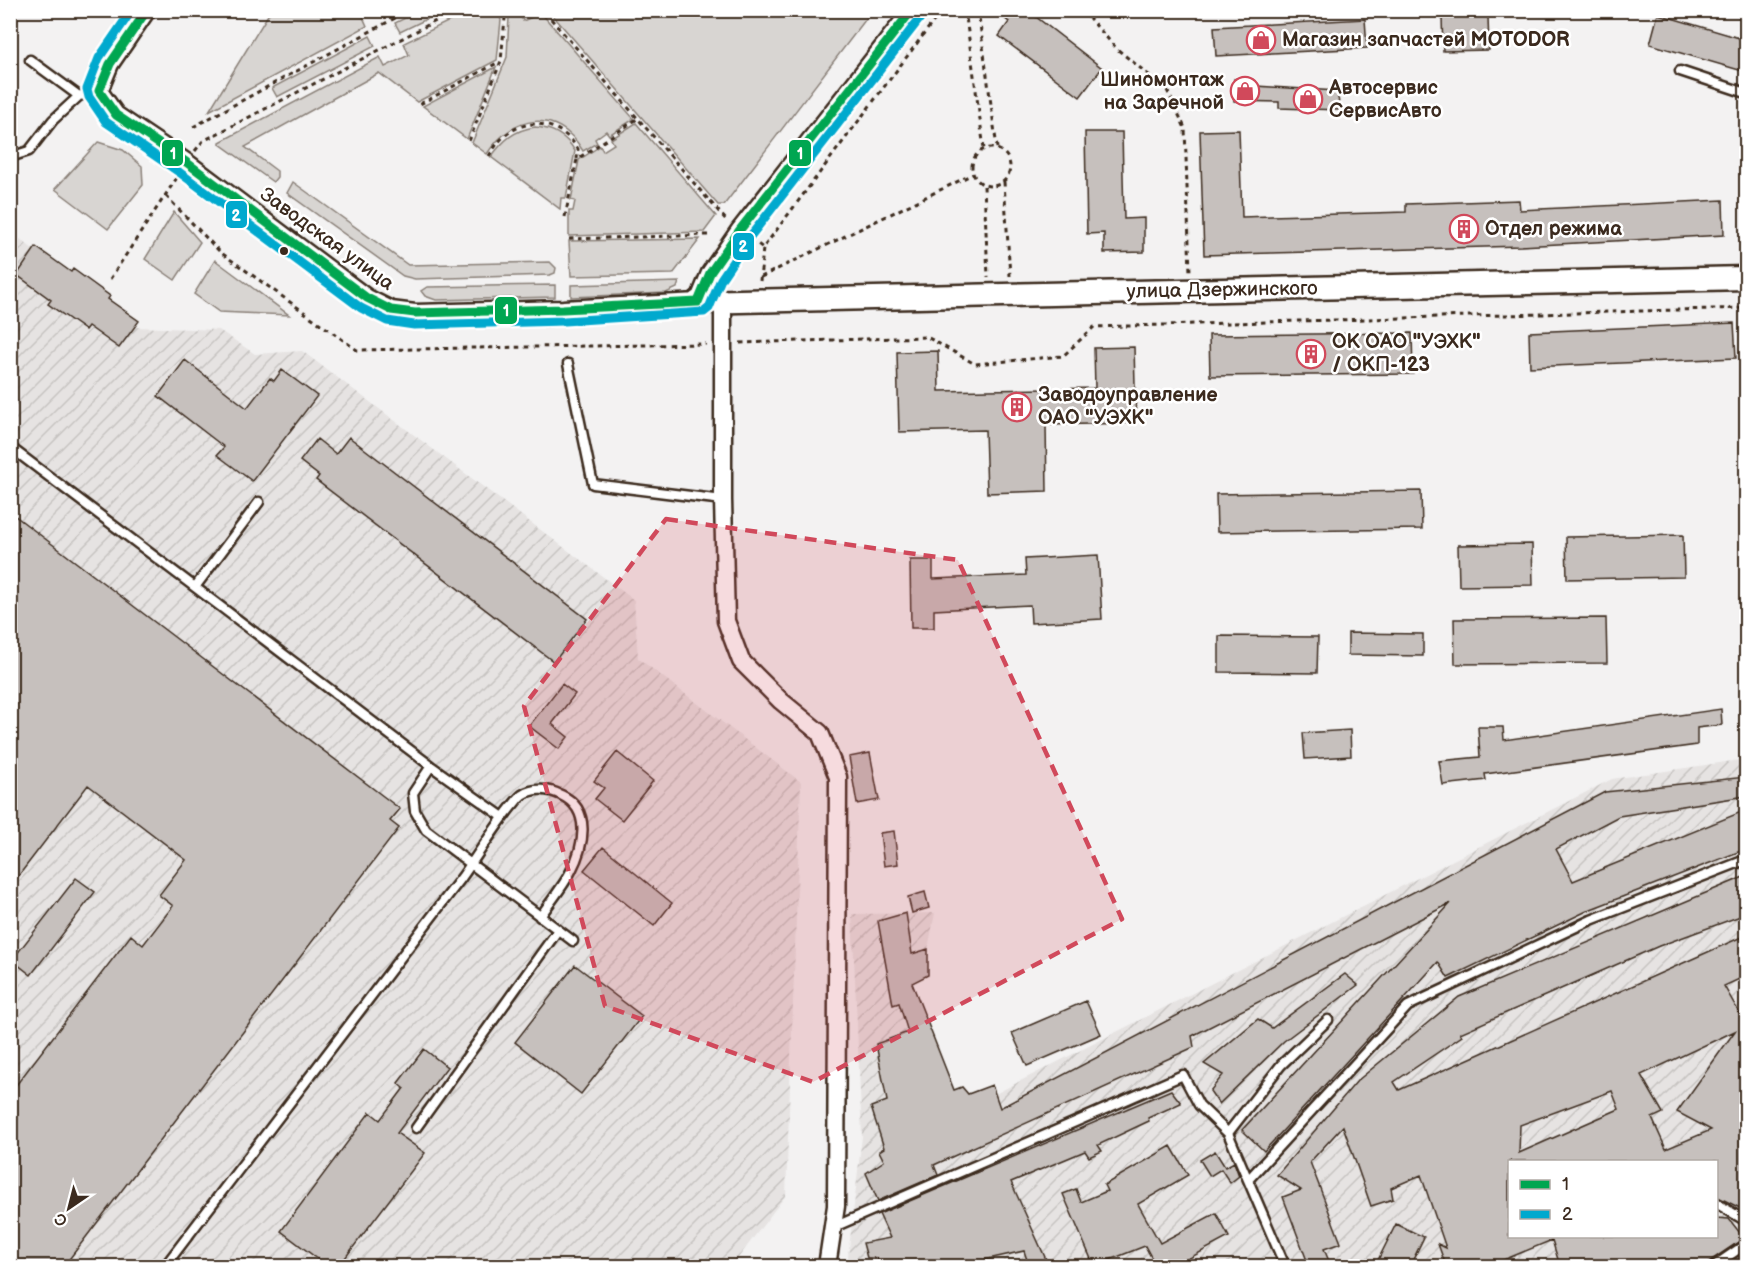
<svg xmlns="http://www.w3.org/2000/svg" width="1757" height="1277" font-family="'Balsamiq Sans',sans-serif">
<defs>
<pattern id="industrial-furrows" width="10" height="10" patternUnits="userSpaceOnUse" patternTransform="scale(1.5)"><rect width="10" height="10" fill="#e6e3e2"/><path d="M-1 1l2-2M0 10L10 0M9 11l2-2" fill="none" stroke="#c6c3c1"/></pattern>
</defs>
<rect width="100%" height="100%" fill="#f3f2f2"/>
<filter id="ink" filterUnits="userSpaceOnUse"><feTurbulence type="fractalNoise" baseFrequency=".0167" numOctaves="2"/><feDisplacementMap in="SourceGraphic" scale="12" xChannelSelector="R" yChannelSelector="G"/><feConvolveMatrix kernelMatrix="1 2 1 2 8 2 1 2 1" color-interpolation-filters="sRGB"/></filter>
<g filter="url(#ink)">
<!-- industrial -->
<path fill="url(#industrial-furrows)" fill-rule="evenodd" d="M10,231l75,59 51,37 83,3 36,24 47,-3 332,249 4,58 163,124 -15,413 -54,71h-721z
M1746,759v507h-899l15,-130 -10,-222 83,-1 -7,36v26l-16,8 42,106 8,-2 6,7 24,-9 3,9 617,-315zM1510,1162h206v74h-206z"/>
<!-- grass -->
<path fill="#d8d5d2" stroke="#8a8078" stroke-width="1.5" d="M271,10l103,1 -11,6 4,9 -158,85z
M419,11h24l-43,21 -5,-9z
M470,11h27l4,9 -4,40 -80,42 -38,-29 -134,74 32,24v6l-4,5 -53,-38v-2l160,-85 5,10 24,-12 -5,-12z
M549,11h323l-148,194h-6z
M519,12l4,9 18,-8 93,106 -25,16 -3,-4 -11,8 2,4 -14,8c-26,-44 -71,-36 -96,3l-15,-11 35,-86 2,-40z
M370,36l5,10 -98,51 -5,-9z
M496,67l-29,72 -44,-33z
M636,123l80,93 -12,16 -135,4v-25h4l2,-10 -4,-1 8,-40 21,-14 3,5 11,-7 -3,-5z
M535,127c18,1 31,9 40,24l-9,47h-5l-1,11 -69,-52c12,-16 22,-27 44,-30z
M98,142l25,8 19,16 1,19 -35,44 -53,-40z
M293,182l115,83 142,-3 6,6 -1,5 -5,2 -135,4 -12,-3 -116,-83z
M174,212l26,30 -25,38 -30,-21z
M700,239l-27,35 -102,2 -2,-35z
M215,260l74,55 -70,-3 -25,-18z
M679,282l-2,6 -11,5 -95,4v-12z
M555,285v12l-119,3 -11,-4 -4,-5 6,-4z"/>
<!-- building -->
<path fill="#c6c0bd" stroke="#3b2a1e" stroke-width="1.5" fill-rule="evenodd" d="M994,10h33l75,58 -22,29 -81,-61 10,-14z
M1658,14l88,26v32l-96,-28z
M1488,16l1,34 -46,1 -1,-34z
M1365,19l2,29 -151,8 -2,-29z
M1234,79l21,2 1,5 81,5 3,19 -61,-2v-6l-45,-1z
M1239,130l3,87 164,-5v-8l113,-4 1,10 203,-10 1,35 -203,11 -317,9 -4,-124z
M1085,132h37l2,87 20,-1v34l-40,1v-20l-17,1z
M36,247l35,25 2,-3 37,27 -2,3 31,22 -20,27 -31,-22 -3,4 -37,-26 3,-4 -34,-25z
M1734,323l2,35 -206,9 -1,-35z
M1412,333l1,41 -203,2 -1,-41z
M1134,347l2,76 -90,2 1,66 -60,2 -2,-63 -86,2 -2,-80 41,-1 1,40 156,-3 -1,-40z
M185,360l62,48 23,-30 4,3 8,-11 35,26 -65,85 -35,-26 7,-8 -66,-51z
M349,437l238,182 -33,43 -238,-182 3,-4 -19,-15 17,-22 19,15z
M1421,491l1,38 -205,3 -1,-38z
M10,512l390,297 -10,12 9,7 -335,438h-54v-173l121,-158 12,10 30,-39 -14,-11 27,-35 -98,-75 -78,102z
M1683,535l1,42 -117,2 -1,-42z
M1532,544l1,41 -74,1 -1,-41z
M1098,555l4,64 -71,4 -1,-18 -96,5v18h-23l-1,-68h23v19l93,-4 -1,-16z
M1606,618l1,45 -152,1 -1,-45z
M1348,633l75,1v22l-75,-1z
M1219,636l99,1 -1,36 -98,-1z
M562,684l13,10 -23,30 16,13 -9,12 -30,-23z
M1721,709l1,16 -25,3v17l-212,29 1,6 -43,5 -4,-24 41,-4 -2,-30h25l1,13z
M1350,730l1,26 -46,3 -2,-26z
M617,752l36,29 -31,39 -27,-21 9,-11 -10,-7z
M870,753l9,47 -22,4 -8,-47z
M1746,777v19l-127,20 -63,33 17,32 173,-71v39l-155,60 -143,69 -10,-16 -174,189 -22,-21 209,-227 -259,133 2,11 -260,118 4,10 -60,26 -12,-28 18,-12 -5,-10 5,-3 -13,-41 16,-6 -11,-57 32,-12 -9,-29 -6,2 -15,-84 28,-8 6,41 16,-5v26l-16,8 42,107 8,-3 6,7 24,-9 8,23 605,-316z
M894,831l4,33 -14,2 -4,-33z
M603,847l69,56 -18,23 -70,-56z
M1746,876v38l-87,32 -199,87 2,3 -68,46 5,8 347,-155v41l-22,10 19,33 3,-5v197l-30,-15v-35h-207v75h207v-18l13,1 15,19 -34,23 -2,5h-76l8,-5 -57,5h-23l-8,-26 -63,26h-43l-8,-22 8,4 -25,-73 -30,13 2,11 -22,7 -28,-80 -33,36 31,81 -17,6 7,17h-22l-26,-69 18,-7 -24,-15 80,-94 102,-84zM1735,1031l-58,81 34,18 -45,19 -14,-31 11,-5 -22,-38zM1612,1091l7,18 -100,44 1,-28z
M76,878l19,14 -64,83 -19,-15z
M925,892l4,16 -17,5 -4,-16z
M575,965l67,51 -61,78 -66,-52z
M1345,974l13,11 -74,56 -65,63 -9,-13 13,-16 -19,-11 54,-45 14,9z
M1086,1001l15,33 -74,32 -15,-33z
M424,1049l23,18 -50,66 28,20 -86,113h-12l-46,-35 89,-119 10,8 24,-32 -6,-5z
M1171,1090l10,13 -33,15 1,3 -51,24 4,6 -13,6 -4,-6 -74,31 38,84h-20l-5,-15 -40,9 -54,6h-50l-3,-8h-10l-4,-15 27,-5 -11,-24z
M1171,1146l17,29 -50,29 22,39 56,-30 13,24 -47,25 2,4h-28l-11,-20 -51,20 -31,-72 13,-5 5,13 26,-11 -3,-6z
M1215,1151l10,16 9,-5 5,14 -9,7 -9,-14 -11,7 -10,-16z
M1396,1224l28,13 -14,29h-35z
M1746,1251v15h-21z"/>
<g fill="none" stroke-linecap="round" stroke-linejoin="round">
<!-- lane casing -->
<g stroke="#3b2a1e" stroke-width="13">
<path id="lane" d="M30,60l49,36
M1680,71l66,22
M10,157l19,-6 24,-31 26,-24 20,-5
M568,364l25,120 130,16
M10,447l421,319 72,51
M195,587l64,-85
M431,766l-18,27 2,18 11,19 147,111
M416,1128l142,-198
M1228,1133l53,-68 47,-45
M1716,1203l30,18
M834,1227l349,-152 16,30 29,28 20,47
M165,1266l297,-389c17,-24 32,-49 50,-71 3,-3 6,-8 10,-11 12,-8 27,-6 39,0 31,14 23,51 10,76 -8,16 -21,31 -31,46
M1285,1266l-37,-86 160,-174 183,-86 149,-58
M1714,1266l32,-22"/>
</g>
<!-- street casing -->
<g stroke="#3b2a1e" stroke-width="21">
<path id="street" d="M147,10l-37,54 -11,27 17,24 70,47 181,136 24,12 24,3 148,-4 135,-7 12,-29 29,-42 173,-221
M723,302v198l3,121 15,40 40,40 39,32 18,44 -2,429 -9,60"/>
</g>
<!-- secondary casing -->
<g stroke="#3b2a1e" stroke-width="27">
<path id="secondary" d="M698,302l1048,-24"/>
</g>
<!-- path -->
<path stroke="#3b2a1e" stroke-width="3" stroke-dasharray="4.5 4.5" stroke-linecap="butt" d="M965,10l19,139
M978,10l19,138
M1082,10l35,39 50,41 18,38 5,145
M545,12l182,209
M420,104l79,-42
M193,127l217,-117
M469,141l32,-80 4,-43
M972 167a19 19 0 1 1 38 0a19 19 0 1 1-38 0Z
M195,151l8,-10 254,-131
M489,156c5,-8 10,-16 18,-22 25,-19 56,-9 71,15l-1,10
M1004,182l6,94
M984,186l4,91
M166,196l54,56 137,98 349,-6
M565,217l12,-58 60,-40
M569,239l139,-4
M751,239l12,9
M761,277l212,-103
M110,279l68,-103
M760,281l3,-33 179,-238
M740,343l187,-6 48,27 88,-8 31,-29 652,-19"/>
<!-- lane -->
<use href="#lane" stroke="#fff" stroke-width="8"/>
<!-- street -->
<use href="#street" stroke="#fff" stroke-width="16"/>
<!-- secondary -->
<use href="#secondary" stroke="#fff" stroke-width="22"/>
<!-- bus-1 casing -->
<g stroke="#fff" stroke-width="14">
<path id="bus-1" d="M147,10l-37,54 -11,27 17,24 70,47 181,136 24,12 24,3 148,-4 135,-7
M698,302l12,-29 29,-42 173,-221"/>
</g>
<!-- bus-2 casing -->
<g stroke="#fff" stroke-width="14">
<path id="bus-2" d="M132,10l-33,48 -12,31 2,8 17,25 73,50 182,136 26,13 27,4 150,-4 140,-9 5,-4 12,-29 28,-41 172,-221"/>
</g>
<!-- bus-1 -->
<use href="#bus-1" stroke="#00a651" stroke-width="9"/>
<!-- bus-2 -->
<use href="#bus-2" stroke="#00a9ce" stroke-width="9"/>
</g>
</g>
<!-- marked area -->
<path fill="#d1495b" fill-opacity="0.2" stroke="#d1495b" stroke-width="4.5" stroke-dasharray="12 8" stroke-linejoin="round" d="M666,519l292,41 164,359 -309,163 -208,-76 -81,-300z"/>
<!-- icons -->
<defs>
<g id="shop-ring" transform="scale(1.5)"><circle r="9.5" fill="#fff" stroke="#d1495b" stroke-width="1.5"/><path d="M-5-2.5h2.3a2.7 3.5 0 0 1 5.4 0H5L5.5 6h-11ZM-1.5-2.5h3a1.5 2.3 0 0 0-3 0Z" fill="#d1495b"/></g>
<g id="building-ring" transform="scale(1.5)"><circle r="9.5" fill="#fff" stroke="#d1495b" stroke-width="1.5"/><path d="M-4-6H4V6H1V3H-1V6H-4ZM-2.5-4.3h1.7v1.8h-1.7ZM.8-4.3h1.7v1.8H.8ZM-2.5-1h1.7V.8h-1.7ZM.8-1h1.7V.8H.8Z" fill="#d1495b"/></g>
</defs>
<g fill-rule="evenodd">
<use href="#shop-ring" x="1261" y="40"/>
<use href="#shop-ring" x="1245" y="91"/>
<use href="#shop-ring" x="1308" y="99"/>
<use href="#building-ring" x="1464" y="229"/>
<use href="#building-ring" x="1311" y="354"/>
<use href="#building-ring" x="1017" y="407"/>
</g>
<!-- markers -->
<circle fill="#3b2a1e" stroke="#fff" stroke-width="2" cx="284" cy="251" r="5"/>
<g text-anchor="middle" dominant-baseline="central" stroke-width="5" stroke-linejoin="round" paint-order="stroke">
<!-- poi labels -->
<g font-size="20" font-weight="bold" fill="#3b2a1e" stroke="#fff" text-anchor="start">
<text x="1282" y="40">Магазин запчастей MOTODOR</text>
<text x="1224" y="80" text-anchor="end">Шиномонтаж<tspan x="1224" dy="23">на Заречной</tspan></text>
<text x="1329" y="88">Автосервис<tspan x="1329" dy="23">СервисАвто</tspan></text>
<text x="1485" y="229">Отдел режима</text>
<text x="1332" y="342">ОК ОАО "УЭХК"<tspan x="1332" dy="23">/ ОКП-123</tspan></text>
<text x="1038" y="395">Заводоуправление<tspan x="1038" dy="23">ОАО "УЭХК"</tspan></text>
</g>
<!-- street labels -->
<g font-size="20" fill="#3b2a1e" stroke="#fff">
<text transform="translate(327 239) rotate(36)">Заводская улица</text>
<text transform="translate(1222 290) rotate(-1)">улица Дзержинского</text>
</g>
</g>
<g stroke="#fff" stroke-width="2">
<rect x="788" y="139" width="24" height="28" rx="6" fill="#00a651"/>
<rect x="161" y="139" width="23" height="28" rx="6" fill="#00a651"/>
<rect x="225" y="200" width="23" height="29" rx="6" fill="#00a9ce"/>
<rect x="732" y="232" width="23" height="29" rx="6" fill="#00a9ce"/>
<rect x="494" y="296" width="24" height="29" rx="6" fill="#00a651"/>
</g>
<g font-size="16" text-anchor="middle" font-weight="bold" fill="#fff">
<text x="800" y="159">1</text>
<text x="173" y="159">1</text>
<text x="236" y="221">2</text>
<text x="743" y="252">2</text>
<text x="506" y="316">1</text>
</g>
<!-- margin -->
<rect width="1757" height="1277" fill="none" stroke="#fff" stroke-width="36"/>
<rect x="18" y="18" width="1721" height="1241" fill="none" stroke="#3b2a1e" stroke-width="2" filter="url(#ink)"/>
<!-- legend -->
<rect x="1508" y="1160" width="210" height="78" fill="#ffffff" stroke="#b1aaa5" stroke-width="1.5"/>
<rect x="1520" y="1180" width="30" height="9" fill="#00a651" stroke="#b1aaa5" stroke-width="1.5"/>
<text x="1562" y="1190" font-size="18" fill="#3b2a1e">1</text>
<rect x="1520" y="1210" width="30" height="9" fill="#00a9ce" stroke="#b1aaa5" stroke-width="1.5"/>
<text x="1562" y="1220" font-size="18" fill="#3b2a1e">2</text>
<!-- north arrow -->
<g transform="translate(69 1208) rotate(215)" stroke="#ffffff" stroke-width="4.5" paint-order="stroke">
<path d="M0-4.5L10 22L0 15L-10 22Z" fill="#3b2a1e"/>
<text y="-9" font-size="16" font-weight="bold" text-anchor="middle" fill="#3b2a1e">С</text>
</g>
</svg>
